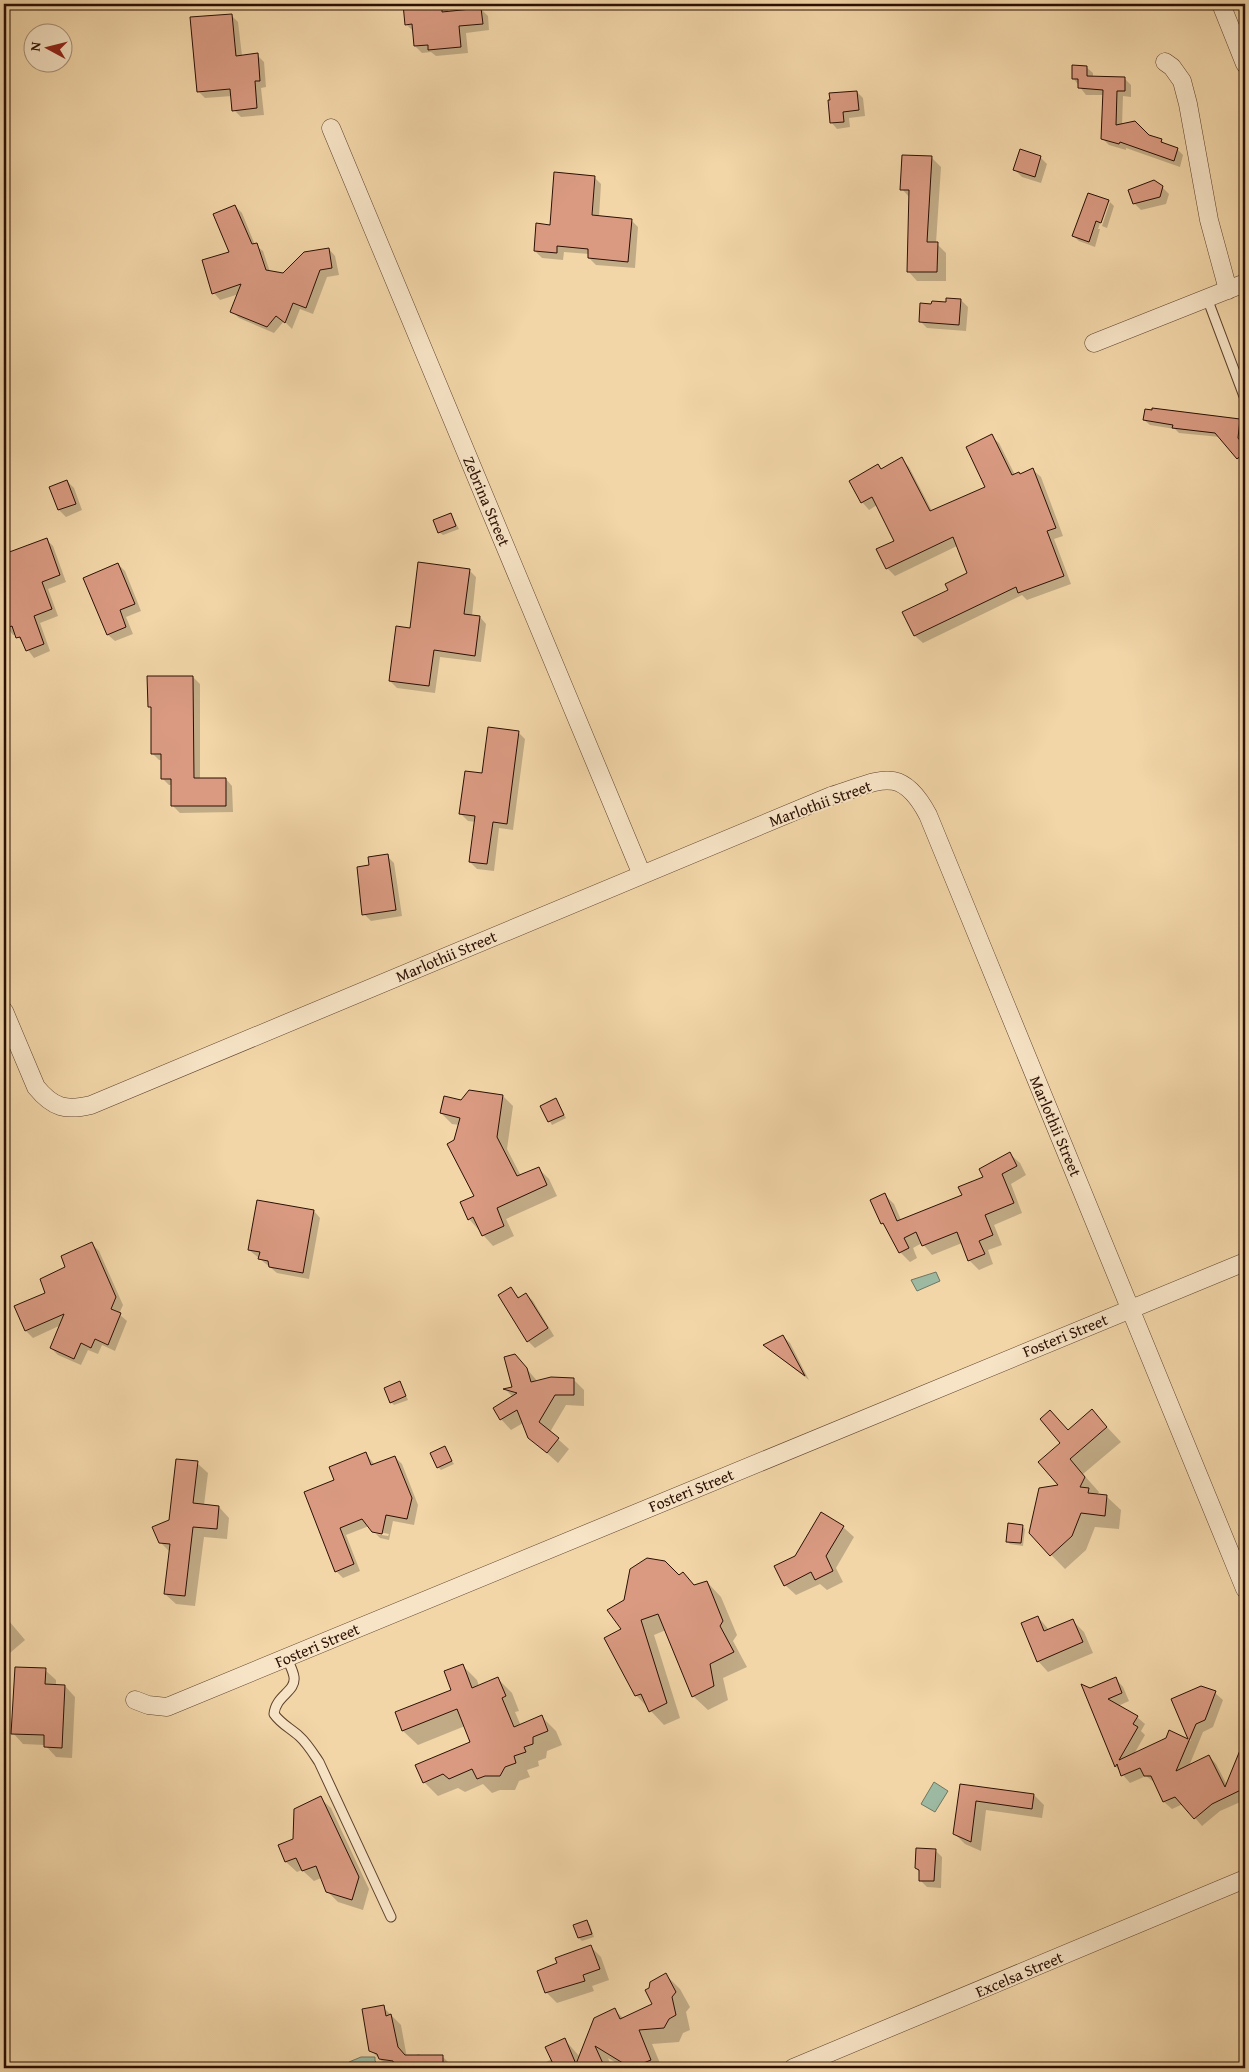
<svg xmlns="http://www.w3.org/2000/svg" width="1249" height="2072" font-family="'Gentium Book Plus',serif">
<rect width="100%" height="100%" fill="#f2d6a8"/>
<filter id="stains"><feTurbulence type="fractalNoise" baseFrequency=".004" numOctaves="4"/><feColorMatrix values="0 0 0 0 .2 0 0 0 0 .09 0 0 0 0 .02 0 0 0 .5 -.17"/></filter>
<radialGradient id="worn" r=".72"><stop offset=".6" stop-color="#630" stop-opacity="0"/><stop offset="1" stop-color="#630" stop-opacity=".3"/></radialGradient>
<!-- water -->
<path fill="#9dbaa2" stroke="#6f7662" d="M936,1272l4,9 -23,10 -6,-11z
M934,1782l14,9 -13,21 -14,-8z
M361,2057h14v4l6,6 -34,1 2,-6z"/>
<!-- shadow -->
<path fill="#0003" d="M404,4h43l1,9 33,-4 7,7 1,14 -23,3 2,20 -32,3 -5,-4 -9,1 -7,-7 -2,-15 -7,-7z
M231,15l7,7 4,34 15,-1 7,7 2,25 -5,1 3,27 -23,2 -7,-7 -2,-14 -27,2 -7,-7z
M1086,67l7,6v4l32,2 6,6v12l-8,-1 -1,29 39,15 6,6 10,3 6,6 -3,12 -54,-19v2l-17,-5 -7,-7 2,-43h-18l-13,-17z
M857,92l6,6 2,18 -16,2 1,9 -13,2 -6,-7z
M903,156l29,2 9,9 -5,76 10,10v28h-29l-9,-10 2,-73 -8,-9z
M1040,157l7,7 -6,19 -19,-6 -7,-7z
M594,177l7,7 -2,33 32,3 7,7 -3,41 -39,-3 -7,-7v-4l-25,-2 -1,8 -21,-2 -7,-7z
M1162,187l7,7 -3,10 -25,6 -7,-7z
M1089,194l20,7 5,5 -7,22 -5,-2 8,-24h-3l-9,27h2l-5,18 -16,-6 -6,-5z
M235,206l7,7 13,32 8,6 7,21 13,2 46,-25 6,7 4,19 -12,2 -14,37 -13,-5 -8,20 -8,-8 -10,12 -35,-15 -7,-7 7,-17 -19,6 -6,-7 17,-41z
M961,300l7,7 -2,24 -39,-3 -7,-7 27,-18z
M1144,420h95l5,6 -2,18 3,3v15l-2,2 -23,-27 -41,-4 -4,-4 -25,-4z
M991,436l8,7 16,32h6l12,-5 8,7 22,59 -9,3 17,45 -44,16 -5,-5 -99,48 -8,-7 -11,-24 46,-21 18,-17 -11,-28 -62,30 -8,-8 9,-26 -19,-37 -8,5 -7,-8 20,-32 20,-11 7,8 23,44 55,-24z
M67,481l7,7 8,22 -16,7 -7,-7 -8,-22z
M451,514l8,15 -16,6 -4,-3z
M46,539l7,7 13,36 -18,7 10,27 -18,7 10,28 -16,7 -18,-24 -3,1 -7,-9 -2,1v-72z
M118,564l7,7 16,40 -15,6 7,17 -18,7 -7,-6z
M469,570l7,7 -4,39 8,1 6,7 -5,38 -41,-5 -5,36 -38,-5 -7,-7 21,-52z
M193,677l7,7v95h26l6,7 1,26 -53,1 -7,-7 -1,-21h-3l-7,-7v-18h-3l-7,-7v-44l-3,-3z
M518,732l7,7 -12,91 -14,-2 -5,43 -17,-2 -7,-7 6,-40 -8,-1 -7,-7 22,-40z
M387,856l7,7 8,53 -31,5 -7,-7 7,-48z
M503,1096l10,10 -6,43 14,27 17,-8 11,11 8,17 -51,23 8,17 -21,10 -24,-27 6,-23 -20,-55 4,-16 -7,-1 -11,-11 21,-11z
M556,1100l10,18 -14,7 -10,-18z
M1010,1154l10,9 6,12 -15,9 11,29 -28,12 8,20 -14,5 5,14 -14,6 -10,-10 -7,-17 -30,12 -10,-12 -9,5 4,10 -7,4 -10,-10 -12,-22 -6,-7 3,-28 9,9 7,16 62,-24z
M314,1211l6,7 -11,61 -32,-6 -28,-23z
M92,1244l7,7 24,54 -4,9 8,7 -12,30 -13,-6 -4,9 -10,-4 -7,15 -23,-10 -7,-7 10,-23 -28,13 -7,-7 -10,-24 31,-14 20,-25z
M511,1289l9,9 6,-4 7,7 21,35 -19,12 -7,-7z
M783,1336l7,7 19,37 -44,-34z
M515,1355l23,27 35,-3 11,11v16l-18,-1 -16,27 19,17 -11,14 -29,-26 -6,-14 -12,7 -10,-11 12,-22 -7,-7 7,-2z
M400,1383l8,17 -14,5 -3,-3z
M1092,1411l29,31 -38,32 16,18 -2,3 9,1 15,14 -2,19 -24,-2 -9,23 -21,19 -35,-36 31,-47 1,-43 -12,-31 19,19z
M444,1448l10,16 -13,6 -3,-3z
M366,1454l9,11 20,-8 7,7 16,41 -4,20 -21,-4 -4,19 -9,-2 -4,-4 12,2 1,-2 -16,-3 -4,-5 -23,9 14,36 -17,7 -7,-7v-90z
M197,1463l11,10 -4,32 15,2 10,11 -2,21 -23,-2 -9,69 -19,-2 -11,-10 5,-42 -10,-10z
M1022,1526l3,3 -2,17 -13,-2 -3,-3z
M843,1527l11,10 -18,31 7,14 -16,8 -7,-6 -24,11 -11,-10 11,-29z
M683,1573l12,13 12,-4 14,15 16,38 -4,6 14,26 -24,11 5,22 -20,10 -15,-14 -27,-66 -12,5 26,83 -16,7 -28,-30 -13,-66z
M4,1615l21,25 -21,18z
M1038,1617l11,13 24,-9 11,11 9,21 -45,19 -10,-11z
M462,1665l15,15 2,6 19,-7 14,14 7,18 -4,1 6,14 21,-9 14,14 6,14 -15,6 -1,7 -8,3 1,5 -12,4 3,7 -11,4 -4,9h-15l-8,3 -9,-9 -18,8 -7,-4 -20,8 -14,-14 48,-39 -7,-17 -47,19 -15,-14 -7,-18 57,-23z
M45,1670l11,10v6h9l10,11 -3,61 -16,-1 -11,-12 -22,-1 -10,-11z
M1116,1679l7,8 6,14 -11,5 19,11 8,7 -4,7 4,4 -11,19 33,-15 3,-7 21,9 -18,-42 42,-6 8,7 -10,27 -10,5 -14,34 20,-10 7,8 11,21 9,-22 9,3v34l-25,11 -18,15 -19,-22 -11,5 -8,-7 -9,-19 -9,-7 -16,7 -14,-16 -32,-81 6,4z
M961,1785l73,10 10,10 -2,13 -56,-8 -5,41 -16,-7 -10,-10z
M320,1798l11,10 38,81 -6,21 -25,-8 -11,-11 -6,-13 -7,3 -12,-11 -5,2 -11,-10 9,-22z
M935,1850l7,7 -1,31 -14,-1 -7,-7v-8l-4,-4z
M587,1922l3,3 4,12 -12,4 -3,-3z
M590,1946l11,11 8,23 -17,6 2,5 -37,12 -11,-11 13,-28z
M666,1975l14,14 10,18 -4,5 4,18 -7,3 -4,9 -27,2 10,24h-37l-17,-10 4,10h-68l-2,-4 10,-5 12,-20 16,18 35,-47 9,9 30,-14z
M383,2007l18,18 6,33 12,-4 2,2h21l10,10v2h-63l-19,-18z"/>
<!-- building -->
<path fill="#d99a81" stroke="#2b0f03" d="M403,4h39v8l39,-4 2,16 -24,2 2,21 -33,3v-5l-14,1 -2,-22 -7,1z
M232,14l4,42 22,-3 2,28h-5l2,27 -25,3 -2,-22 -33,3 -7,-75z
M1072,65l15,1v10l38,1v14h-8l-1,34 19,-4 14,14 13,4 -1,3 17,6 -4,13 -54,-19 -1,2 -18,-5 2,-49 -25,-2v-9h-6z
M857,91l2,19 -16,2 1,10 -14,1 -2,-23h2l-1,-7z
M1020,149l21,7 -6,21 -22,-7z
M902,155l30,1 -5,86h11l-1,30h-30l2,-82h-9z
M554,172l41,4 -3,39 40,4 -4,43 -40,-4v-9l-31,-3v7l-23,-2 2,-28 14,2z
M1154,180l9,6 -3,11 -27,7 -5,-14z
M1088,193l21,7 -8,23 -5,-2 -7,21 -17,-6z
M235,205l17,39 5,-1 9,27 17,3 21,-21 25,-4 3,20 -12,2 -14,38 -13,-5 -8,20 -9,-7 -9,11 -37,-15 11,-28 -29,10 -10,-34 27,-8 -16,-38z
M946,298l15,1 -2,26 -40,-3 1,-19 11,1 1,-3 14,1z
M1152,408l88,11 -2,19 7,9v5l-8,7 -22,-26 -43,-5 1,-3 -30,-5 2,-11 7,1z
M992,434l20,41 7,-3 1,2 13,-6 23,60 -9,3 17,45 -46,17 -2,-6 -102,49 -12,-24 46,-22 -3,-6 22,-11 -14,-36 -67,32 -10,-20 18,-8 -22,-44 -11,6 -12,-22 29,-17 3,5 21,-12 28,54 55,-24 -19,-40z
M67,480l9,24 -18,6 -9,-23z
M451,513l5,13 -18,7 -5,-13z
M47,538l13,37 -18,7 10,27 -18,7 10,28 -18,7 -6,-14 -4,1 -4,-12 -8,3v-75z
M418,562l52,7 -6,45 16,2 -5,40 -41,-6 -5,36 -40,-5 7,-55 14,2z
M118,563l17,41 -15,6 6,17 -19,8 -24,-57z
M147,676h46l1,102h32v28h-55v-27h-10v-25h-10v-47h-3z
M488,727l31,4 -12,93 -14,-2 -6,42 -18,-2 6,-46 -16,-2 6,-43 17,2z
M388,854l8,56 -34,5 -5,-48 12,-2 -1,-8z
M469,1090l34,5 -6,42 20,39 22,-9 8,18 -50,23 7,18 -22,10 -9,-19 -5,3 -8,-18 14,-6 -27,-52 7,-4 6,-22 -20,-5 4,-17 17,4z
M556,1098l8,17 -16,7 -8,-16z
M1010,1152l7,14 -15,8 12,29 -29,12 8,20 -14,6 6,13 -17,7 -11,-29 -35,14 -6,-14 -12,6 5,10 -10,5 -16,-30 -2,1 -11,-24 15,-7 12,28 65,-26 -4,-8 25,-10 -4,-8z
M257,1200l57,10 -11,63 -34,-6 -1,-6 -10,-2 2,-7 -12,-2z
M92,1242l24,55 -5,12 10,4 -13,32 -13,-6 -4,9 -10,-5 -7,16 -24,-11 14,-34 -39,17 -11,-25 31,-13 -5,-14 25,-12 -4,-11z
M511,1287l7,11 8,-5 22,35 -21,14 -29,-47z
M783,1335l22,41 -42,-31z
M515,1354l12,14 4,14 20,-5 23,1v17h-19l-16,27 20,16 -12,15 -19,-15 -11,-28 -17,10 -7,-12 24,-15 -14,-4 9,-2 -8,-30z
M400,1381l6,15 -16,7 -6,-15z
M1092,1409l15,18 -37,32 15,18 -5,10 9,1 -1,5 19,2 -2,21 -24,-3 -9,23 -22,20 -21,-23 10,-45 19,-3 -20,-23 22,-19 -20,-24 10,-9 18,20z
M445,1446l7,15 -15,7 -7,-15z
M366,1452l5,13 24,-9 17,42 -5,21 -21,-4 -4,19 -10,-2 -10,-13 -22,9 14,36 -19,8 -31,-80 30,-12 -5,-13z
M176,1459l22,2 -5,42 26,3 -2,23 -24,-2 -8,69 -21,-2 6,-50 -11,-1 -7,-16 17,-7z
M821,1512l23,14 -18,30 7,15 -18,9 -4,-8 -27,14 -10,-20 21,-10z
M1008,1523l15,2 -2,18 -15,-1z
M647,1558l18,3 14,14 4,-3 11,13 13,-4 16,40 -3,5 14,26 -24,12 4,22 -22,11 -34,-83 -17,6 26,83 -18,9 -8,-18 -6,2 -31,-58 17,-9 -14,-19 17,-10 6,-31z
M1038,1616l6,15 29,-12 10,23 -46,20 -16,-39z
M463,1664l9,24 26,-11 8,19 -4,2 12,29 28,-12 6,16 -15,6v7l-9,3 2,5 -12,4 2,7 -11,4 -5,9h-15l-8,3 -5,-10 -23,10 -6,-5 -20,9 -8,-18 55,-23 -13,-33 -55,22 -7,-19 56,-22 -7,-19z
M15,1667l31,1 -1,16 20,1 -3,63 -18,-1v-12l-33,-1z
M1116,1677l6,16 -14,6 30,17 -5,8 5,3 -19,33 47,-22 3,-8 19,9 -17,-40 30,-13 15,5 -11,29 -9,4 -20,47 33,-16 16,32 20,-49v50l-33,16 -18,15 -19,-22 -12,5 -12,-26h-7l-4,-8 -19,8 -4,-12 -2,3 -34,-83 9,4z
M960,1784l74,10 -2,15 -56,-8 -5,41 -18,-8z
M321,1796l38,81 -7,23 -26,-8 -10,-26 -14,5 -6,-13 -11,4 -7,-17 15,-6 1,-30z
M916,1848l20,1 -2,32h-15v-11l-4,-2z
M587,1920l5,14 -14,4 -5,-13z
M591,1945l9,24 -17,6 2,6 -40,12 -8,-22 20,-8 -2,-5z
M666,1973l10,19 -4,5 4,18 -7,4 -5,9 -25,2 12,30 -20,8 -36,-22 10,22h-50l-10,-21 20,-9 11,26 18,-46 21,-10 5,11 32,-15 -7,-14 4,-2 1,-6z
M384,2005l2,11 5,-2 7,33 7,8h38v13h-48l-2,-7 -14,-2 -2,-5 -8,-3 -7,-42z"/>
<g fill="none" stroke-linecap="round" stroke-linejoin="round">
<!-- lane casing -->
<g stroke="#5d412c" stroke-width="11">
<path id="lane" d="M1207,298l38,101
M287,1658c2,6 6,12 7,19 2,15 -18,18 -20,37 7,10 16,14 25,22 8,7 14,17 20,26l72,155"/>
</g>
<!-- street casing -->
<g stroke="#5d412c" stroke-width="19">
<path id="street" d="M1221,4l24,60
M1165,62l7,5 10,14 6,23 21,116 19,70
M331,128l311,747
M1094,343l151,-60
M4,1011l32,76c17,21 30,24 55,18l740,-309c47,-14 69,-34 97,19l317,774
M135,1700l13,5 19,2 1078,-445
M793,2068l452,-189"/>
</g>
<!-- lane -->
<use href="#lane" stroke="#f7e4c6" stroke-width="9"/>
<!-- street -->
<use href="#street" stroke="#f7e4c6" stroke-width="18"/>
</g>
<g text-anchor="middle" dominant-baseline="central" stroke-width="4" stroke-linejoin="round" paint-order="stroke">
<!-- street labels -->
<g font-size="16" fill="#2b0f03" stroke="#f7e4c6">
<text transform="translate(487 501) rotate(67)">Zebrina Street</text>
<text transform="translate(820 803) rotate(-20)">Marlothii Street</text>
<text transform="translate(446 956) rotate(-23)">Marlothii Street</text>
<text transform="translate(1056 1126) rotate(67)">Marlothii Street</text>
<text transform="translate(1065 1335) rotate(-22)">Fosteri Street</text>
<text transform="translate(691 1490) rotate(-22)">Fosteri Street</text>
<text transform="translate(317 1645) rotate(-23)">Fosteri Street</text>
<text transform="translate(1019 1974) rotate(-23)">Excelsa Street</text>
</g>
</g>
<!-- margin -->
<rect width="1249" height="2072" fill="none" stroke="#f2d6a8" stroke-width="20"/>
<rect x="5" y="5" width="1239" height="2062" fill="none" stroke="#2b0f03" stroke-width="2.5"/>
<rect x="10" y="10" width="1229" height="2052" fill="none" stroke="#2b0f03"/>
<!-- north arrow -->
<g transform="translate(48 48) rotate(277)"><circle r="24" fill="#f7e4c6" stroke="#a58f78"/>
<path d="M0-4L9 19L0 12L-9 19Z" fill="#8f2418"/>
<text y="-8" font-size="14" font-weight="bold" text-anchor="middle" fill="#2b0f03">N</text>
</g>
<rect width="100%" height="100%" filter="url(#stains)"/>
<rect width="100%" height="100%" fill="url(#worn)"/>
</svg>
